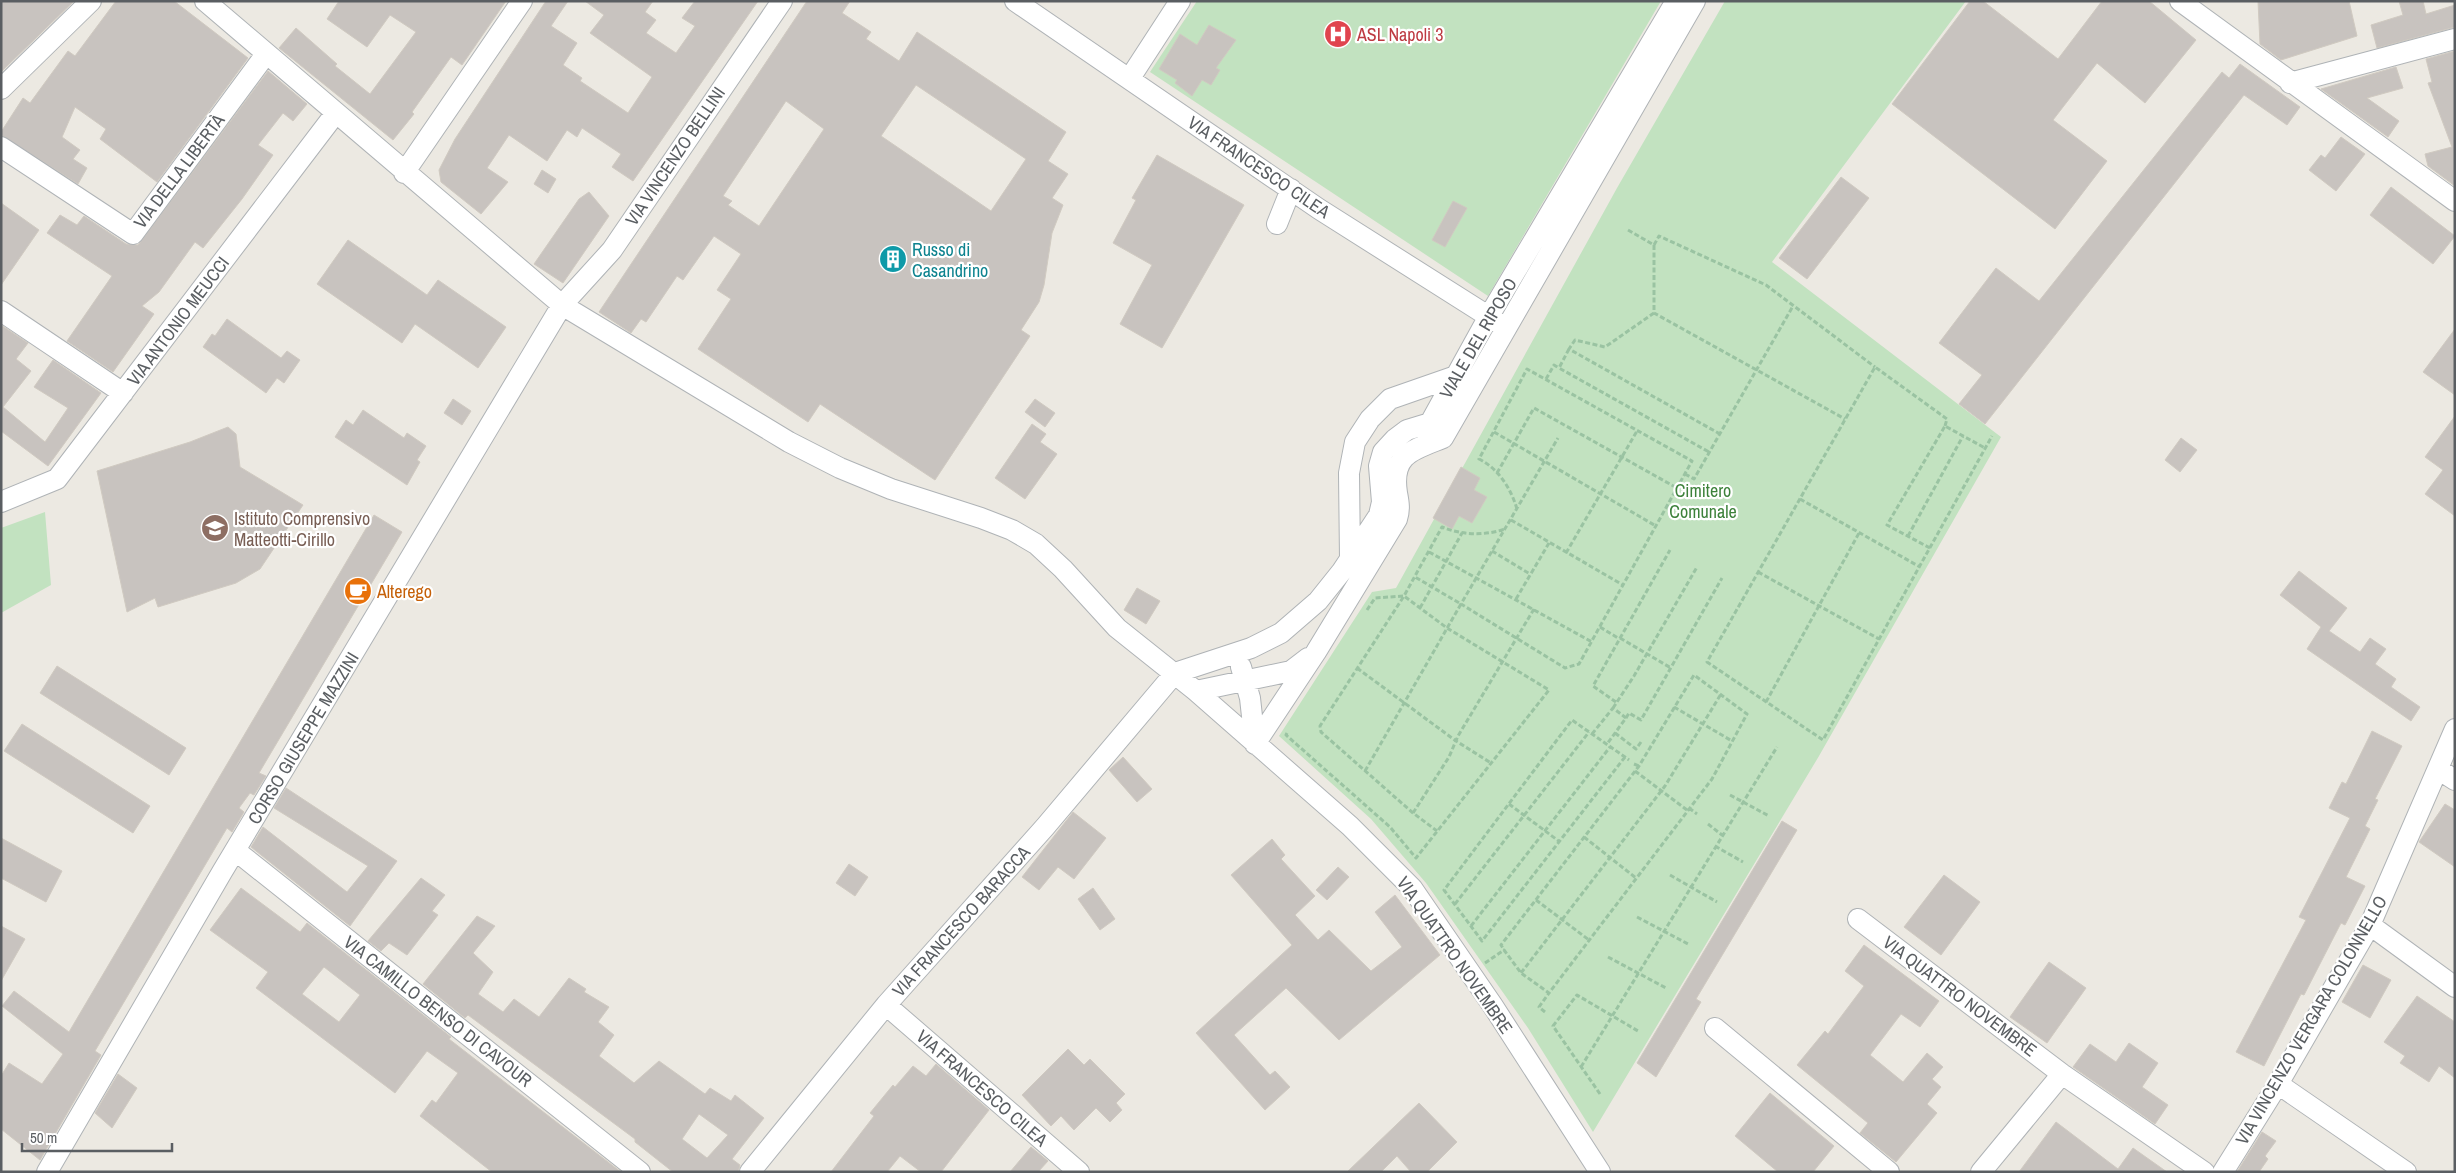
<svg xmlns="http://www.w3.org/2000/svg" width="2456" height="1173" font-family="'Archivo Narrow',sans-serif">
<rect width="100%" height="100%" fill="#ece9e2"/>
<!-- green -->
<path fill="#c2e2c0" d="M1197,1h464l-173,295 -338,-224z
M1725,1h241l-194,261 229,175 -182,319 -226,376 -65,-104 -102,-145 -55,-64 -92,-83 93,-144 24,-4 221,-400z
M45,512l6,73 -50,28v-85z"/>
<!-- building -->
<path fill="#c8c3bf" stroke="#d0cac1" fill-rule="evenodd" d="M1,1h73l-73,71z
M116,1h58l74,57 -91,124 -57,-43 6,-10 -31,-22 -13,30 18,13 -7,9 14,9 -9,16 -77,-49v-3l22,-34 7,5 38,-52 7,5z
M339,1h167l-44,64 -11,-8 -39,55 2,2 -21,26 -114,-92 17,-20 41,36 -2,2 35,28 46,-62 -26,-17 -23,32 -40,-28z
M546,1h22l-17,25 26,17 -14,22 19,13 -2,3 48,32 24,-36 -62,-44 14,-18 -19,-14h68l-8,11 11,8 -10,13 30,20 19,-27 -13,-8 13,-17h63l-125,180 -21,-14 9,-13 -39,-26 -5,9 -10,-7 -20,31 -38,-26 -22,33 21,14 -27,32 -40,-32 -2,-12 16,-31z
M807,1h43l-8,12 29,19 -5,7 33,22 18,-29 149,100 -18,29 20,13 -16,24 11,7 -11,28 -8,52 -5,17 -18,28 9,6 -95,144 -115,-76 -12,18 -110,-73 33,-50 -14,-9 24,-36 -27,-18 -31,44 -6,-4 -31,46 -5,-3 -10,14 -32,-21zM916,85l110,74 -35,52 -110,-75zM786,101l38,28 -65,97 -31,-21 4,-4 -9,-5z
M1970,1h13l75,58 44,-58h47l47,39 -51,63 -48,-40 -44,57 54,41 -52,68 -163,-125z
M2258,1h91l8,35 -76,24 -21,-16z
M2399,1h24l3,13 29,-9v22l-78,21 -6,-23 32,-10z
M1209,25l27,15 -20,28 4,2 -9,15 -9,-5 -10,16 -17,-13 2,-3 -18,-11 21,-35 17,11z
M2455,51v135l-27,-20 -3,-12 27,-7 -24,-64 4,-1 -6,-23z
M2240,64l60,43 -13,18 -43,-30 -259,329 -26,-20 23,-29 -43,-32 57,-75 43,33 183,-229 7,6z
M2396,67l7,21 -36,10 32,23 -11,16 -67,-48z
M268,71l39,33 -14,17 -10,-8 -25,32 15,10 -31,44 -39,49 -8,-6 -36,50 -17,14 12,8 -41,58 -46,-31 45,-65 -65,-43 13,-18 17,10 7,-9 42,28 12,1z
M2341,137l24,17 -29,37 -27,-21 12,-15 4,3z
M1157,155l87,50 -82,143 -42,-24 32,-59 -39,-22 23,-43 -4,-2z
M542,170l14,9 -8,14 -14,-9z
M1841,177l28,21 -62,81 -28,-21z
M2391,187l64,49 -22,28 -63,-49z
M589,192l20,24 -46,67 -29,-19 45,-65z
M1453,201l14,7 -22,39 -13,-7z
M1,203l38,27 -38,55z
M348,240l79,55 11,-15 68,47 -28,41 -63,-44 -13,19 -85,-59z
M227,319l54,39 6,-7 13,9 -16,23 -7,-5 -11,15 -63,-46 9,-13 3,2z
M1,325l27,18 -12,16 15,12 -28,36 42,35 23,-34 -34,-21 19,-27 48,33 -53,73 -47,-35z
M2455,329v66l-32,-23z
M453,399l18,12 -9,14 -18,-12z
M1035,399l20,14 -10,14 -20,-15z
M363,410l41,28 3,-5 19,13 -9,14 3,2 -13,23 -72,-48 11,-17 7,5z
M2455,416v100l-30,-22 18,-24 -18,-13z
M1032,424l14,10 -6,8 17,12 -32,45 -30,-21z
M228,427l8,7 4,33 63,38 -43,64 -24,14 -78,24 -3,-9 -28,14 -30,-141 93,-29z
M2181,438l16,12 -17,22 -15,-12z
M1461,467l19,11 -6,12 13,7 -15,26 -13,-7 -7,13 -19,-11z
M374,515l28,17 -143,241 7,3 -12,19 -4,-2 -11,15 5,4 -12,20 -5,-4 -132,223 6,4 -61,105 -39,-31v-53l8,-13 33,21 21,-30 -61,-48 12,-15 55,41z
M2299,571l48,37 -18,23 31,21 10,-14 16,11 -11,15 21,15 -5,8 29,20 -9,14 -104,-72 14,-22 -41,-32z
M1137,588l23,13 -14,23 -22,-14z
M57,666l129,82 -17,27 -129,-82z
M22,724l128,82 -17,27 -129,-82z
M2372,731l30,15 -27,53 3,1 -13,26 5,3 -24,48 19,9 -20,39 -4,-2 -37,72 -3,-1 -37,72 -28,-14 70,-132 -7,-3 51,-99 -21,-10 13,-26 4,2z
M1123,757l29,32 -15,13 -28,-32z
M286,788l111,73 -47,65 -99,-79 12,-20 84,65 21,-26 -94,-58z
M2445,804l10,6v57l-36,-25z
M1073,812l33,26 -32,41 -16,-12 -19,23 -17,-13z
M1782,821l15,9 -101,169 5,3 -45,75 -19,-14z
M1,838l61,33 -16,31 -45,-24z
M1272,839l13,16 -4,4 34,37 -20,19 23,25 11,-10 42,41 31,-24 -27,-35 20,-17 45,60 -101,85 -53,-52 -52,47 36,40 5,-4 15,16 -25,23 -69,-77 96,-88 -61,-70z
M849,864l19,13 -13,19 -19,-13z
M1338,867l11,10 -22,23 -11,-10z
M1944,875l36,27 -39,53 -37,-28z
M421,878l24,17 -13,16 6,4 -31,40 -18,-12 -8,8 -13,-10z
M241,888l59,44 7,-9 144,114 -2,2 172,133h-129l-72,-56 12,-16 4,3 22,-30 -31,-22 -32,42 -139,-105 12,-16 -58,-42zM324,967l36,28 -21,27 -37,-28z
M1093,888l22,31 -15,11 -22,-31z
M477,916l18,10 -22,27 20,19 -15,22 25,18 11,-13 25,18 30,-39 17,11 -2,3 25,15 -11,15 16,13 -15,21 35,27 25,-22 46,33 5,-6 21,13 4,-6 29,23 -32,41 8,6 -2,7h-65l-38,-30v-3l-167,-124 -3,3 -42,-34zM699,1114l29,21 -21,23 -25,-19z
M1,926l24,13 -24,42z
M1864,945l75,56 -19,26 -19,-13 -31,41 33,27 24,-29 16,14 -11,12 9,8 -14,17 10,9 -41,49 -36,-29 8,-10 -71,-58 28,-34 3,3 36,-48 -19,-15z
M2049,962l37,26 -39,55 -37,-26z
M2363,965l28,15 -21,38 -28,-16z
M2417,996l38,26v56l-16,-12 -10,16 -29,-19 5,-7 -21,-14z
M2129,1043l29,20 -16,24 26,18 -13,19 -82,-57 17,-23 26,18z
M1068,1049l16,16 6,-6 35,35 -9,9 6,7 -12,12 -14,-14 -22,22 -13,-14 -10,10 -29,-31z
M936,1064l53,46 -48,62h-20l-21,-16 -13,16h-56l43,-56 -4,-3 23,-28 2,2 18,-21 13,10z
M118,1074l19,14 -25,40 -17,-15z
M1770,1093l64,53 -21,26h-35l-43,-36z
M1419,1103l38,39 -30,30h-16l-14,-16 -16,16h-34z
M2056,1122l62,47 15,-21 34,24h-148z
M2262,1132l14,9 -11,15 3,3 -9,13h-22z
M1031,1147l17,14 -10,11h-28z"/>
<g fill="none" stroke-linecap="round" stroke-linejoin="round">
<!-- minor casing -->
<g stroke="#afb3b6" stroke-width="22">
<path id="minor" d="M205,1l357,304 227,137 51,26 51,21 90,29 31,12 24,14 27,25 54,59 79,63 154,135 62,62 81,118 107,166
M1015,1l304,208 180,114
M2180,1l275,200
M1130,78l50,-77
M2290,83l165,-44
M1,89l90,-88
M1,147l132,87 133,-180
M404,173l118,-172
M1277,224l14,-35
M1,311l122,82
M1,502l56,-23 278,-365
M1350,559l-1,-86 6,-31 15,-23 20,-20 66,-23
M1241,667l9,31 5,46
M1196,691l95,-20 17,-13
M1255,744l61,-92 81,-133c3,-9 2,-16 0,-26 -6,-39 16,-43 46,-55l252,-437
M2438,769l17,11
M236,851l404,321
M1858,919l204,155 142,98
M2370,925l85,62
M886,1005l193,167
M1715,1028l174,144
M2278,1084l128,88
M47,1172l175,-300 340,-567 50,-55 170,-249
M750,1172l136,-167 159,-178 130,-154 76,-25 30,-15 37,-32 24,-30 37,-56 3,-13 -3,-36 4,-14 12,-13 12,-9 23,-7 59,-107 187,-315
M1981,1172l81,-98
M2223,1172l55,-88 92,-159 85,-196"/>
</g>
<!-- path -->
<path stroke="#9ac3a2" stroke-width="3" stroke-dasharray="5 2.5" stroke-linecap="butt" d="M1628,230l26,15v68l191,106
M1654,245l5,-9 107,49 109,82
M1654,313l-49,34 -30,-7 -6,9 151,85
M1569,349l-10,19 150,84
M1546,379l8,-14 5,3
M1945,426l2,-7 -72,-52 -168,295 116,78 169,-304
M1494,432l162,94
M1497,473l37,-65 143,80
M1685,474l9,5 99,-173
M1800,499l120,68
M1517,509c-6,-20 -18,-40 -38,-50l48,-90 165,92 -113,203 -14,4 -104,-64 97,-166
M1511,520l112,65
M1908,536l55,-100
M1930,548l-43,-23 58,-99 40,22
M1492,551l38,23
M1429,552l163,90
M1566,553l71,-122
M1758,572l121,67
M1516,599l33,-56
M1420,608l42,-75
M1367,610l8,-12 29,-2 38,-69c19,8 43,9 63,2
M1600,627l18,11
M1620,638l51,30
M1357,668l99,73 35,22
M1616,702l-23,-16 77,-136
M1766,702l93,-169
M1674,707l58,34
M1613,708l21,-32 63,-109
M1626,718l3,-5 12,7 81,-142
M1287,733l-1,2 104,92 26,31 133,-168 -102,-62 -43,-32 -84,130 1,6 92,81 24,18
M1615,733l21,16 5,-7
M1592,734l21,-26 13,10 -19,26
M1625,757l-143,184 -38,-51 128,-170 53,37 4,3
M1634,764l5,2
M1365,771l96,-167 -46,-27
M1635,771l52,39
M1730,795l39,21
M1509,804l51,38
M1689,808l8,6
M1413,813l36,-56 9,-21 76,-127
M1708,824l14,11
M1584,837l52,41
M1715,846l28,16
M1670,875l47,27
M1536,900l53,40
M1455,904l134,-172
M1637,917l53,28
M1471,926l139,-179
M1608,957l58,31
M1485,963l19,-13 17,23 28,20 163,-214 35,-65 -53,-39 -55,91 -138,179 3,5
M1521,973l144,-187 56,-92
M1545,1012l-6,-5 10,-14
M1581,1067l196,-320
M1600,1094l-47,-68 24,-31 61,36"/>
<!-- minor -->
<use href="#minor" stroke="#fff" stroke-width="20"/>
</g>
<!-- icons -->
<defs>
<g id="hospital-disc" transform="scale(1.4375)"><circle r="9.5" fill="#e0444e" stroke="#fff"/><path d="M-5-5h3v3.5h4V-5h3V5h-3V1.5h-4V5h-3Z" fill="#fff"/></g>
<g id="building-disc" transform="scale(1.4375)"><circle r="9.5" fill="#0f9aa8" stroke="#fff"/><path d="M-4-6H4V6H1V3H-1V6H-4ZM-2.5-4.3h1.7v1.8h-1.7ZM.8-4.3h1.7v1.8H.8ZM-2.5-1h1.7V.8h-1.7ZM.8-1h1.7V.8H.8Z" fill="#fff"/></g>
<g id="school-disc" transform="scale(1.4375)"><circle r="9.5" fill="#8d6e63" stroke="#fff"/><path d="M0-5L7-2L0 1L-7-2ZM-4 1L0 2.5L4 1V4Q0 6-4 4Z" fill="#fff"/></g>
<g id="cafe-disc" transform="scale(1.4375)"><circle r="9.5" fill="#e8710a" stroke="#fff"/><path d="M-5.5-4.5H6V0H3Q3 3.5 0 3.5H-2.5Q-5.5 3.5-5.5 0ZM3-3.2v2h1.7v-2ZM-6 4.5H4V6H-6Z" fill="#fff"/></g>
</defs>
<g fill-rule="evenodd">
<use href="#hospital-disc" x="1338" y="34"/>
<use href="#building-disc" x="893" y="259"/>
<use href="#school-disc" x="215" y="528"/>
<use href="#cafe-disc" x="358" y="591"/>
</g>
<g text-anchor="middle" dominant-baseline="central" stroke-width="4.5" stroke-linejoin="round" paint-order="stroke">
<!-- health labels -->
<g font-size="18" fill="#be3a42" stroke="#fff" text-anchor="start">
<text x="1357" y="34">ASL Napoli 3</text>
</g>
<!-- street labels -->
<g font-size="18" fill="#5a5e62" stroke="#fff">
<text transform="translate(675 156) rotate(-56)">VIA VINCENZO BELLINI</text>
<text transform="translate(1259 167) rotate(34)">VIA FRANCESCO CILEA</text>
<text transform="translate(179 171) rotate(-53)">VIA DELLA LIBERTÀ</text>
<text transform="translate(178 321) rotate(-53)">VIA ANTONIO MEUCCI</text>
<text transform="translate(1478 338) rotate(-60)">VIALE DEL RIPOSO</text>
<text transform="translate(303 738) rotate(-59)">CORSO GIUSEPPE MAZZINI</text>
<text transform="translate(961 921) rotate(-48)">VIA FRANCESCO BARACCA</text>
<text transform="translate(1455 955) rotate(55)">VIA QUATTRO NOVEMBRE</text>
<text transform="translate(1960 996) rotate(37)">VIA QUATTRO NOVEMBRE</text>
<text transform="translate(438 1011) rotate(38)">VIA CAMILLO BENSO DI CAVOUR</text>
<text transform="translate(2311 1020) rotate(-60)">VIA VINCENZO VERGARA COLONNELLO</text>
<text transform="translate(982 1088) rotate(41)">VIA FRANCESCO CILEA</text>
</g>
<!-- culture labels -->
<g font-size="18" fill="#0d838f" stroke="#fff" text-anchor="start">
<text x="912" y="249">Russo di<tspan x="912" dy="21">Casandrino</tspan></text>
</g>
<!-- park labels -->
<g font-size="18" fill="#3c813a" stroke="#fff">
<text x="1703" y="490">Cimitero<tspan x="1703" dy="21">Comunale</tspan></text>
</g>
<!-- education labels -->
<g font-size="18" fill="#785e54" stroke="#fff" text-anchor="start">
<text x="234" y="518">Istituto Comprensivo<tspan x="234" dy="21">Matteotti-Cirillo</tspan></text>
</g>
<!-- food labels -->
<g font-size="18" fill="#c56008" stroke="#fff" text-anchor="start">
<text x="377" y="591">Alterego</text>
</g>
</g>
<!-- border -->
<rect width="2456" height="1173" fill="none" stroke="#5a5e62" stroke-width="5"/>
<!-- scale -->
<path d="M22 1143v8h150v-8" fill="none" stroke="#5a5e62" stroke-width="2.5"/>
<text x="30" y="1143" font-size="15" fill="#5a5e62" stroke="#ffffff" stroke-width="4" paint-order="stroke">50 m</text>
</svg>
